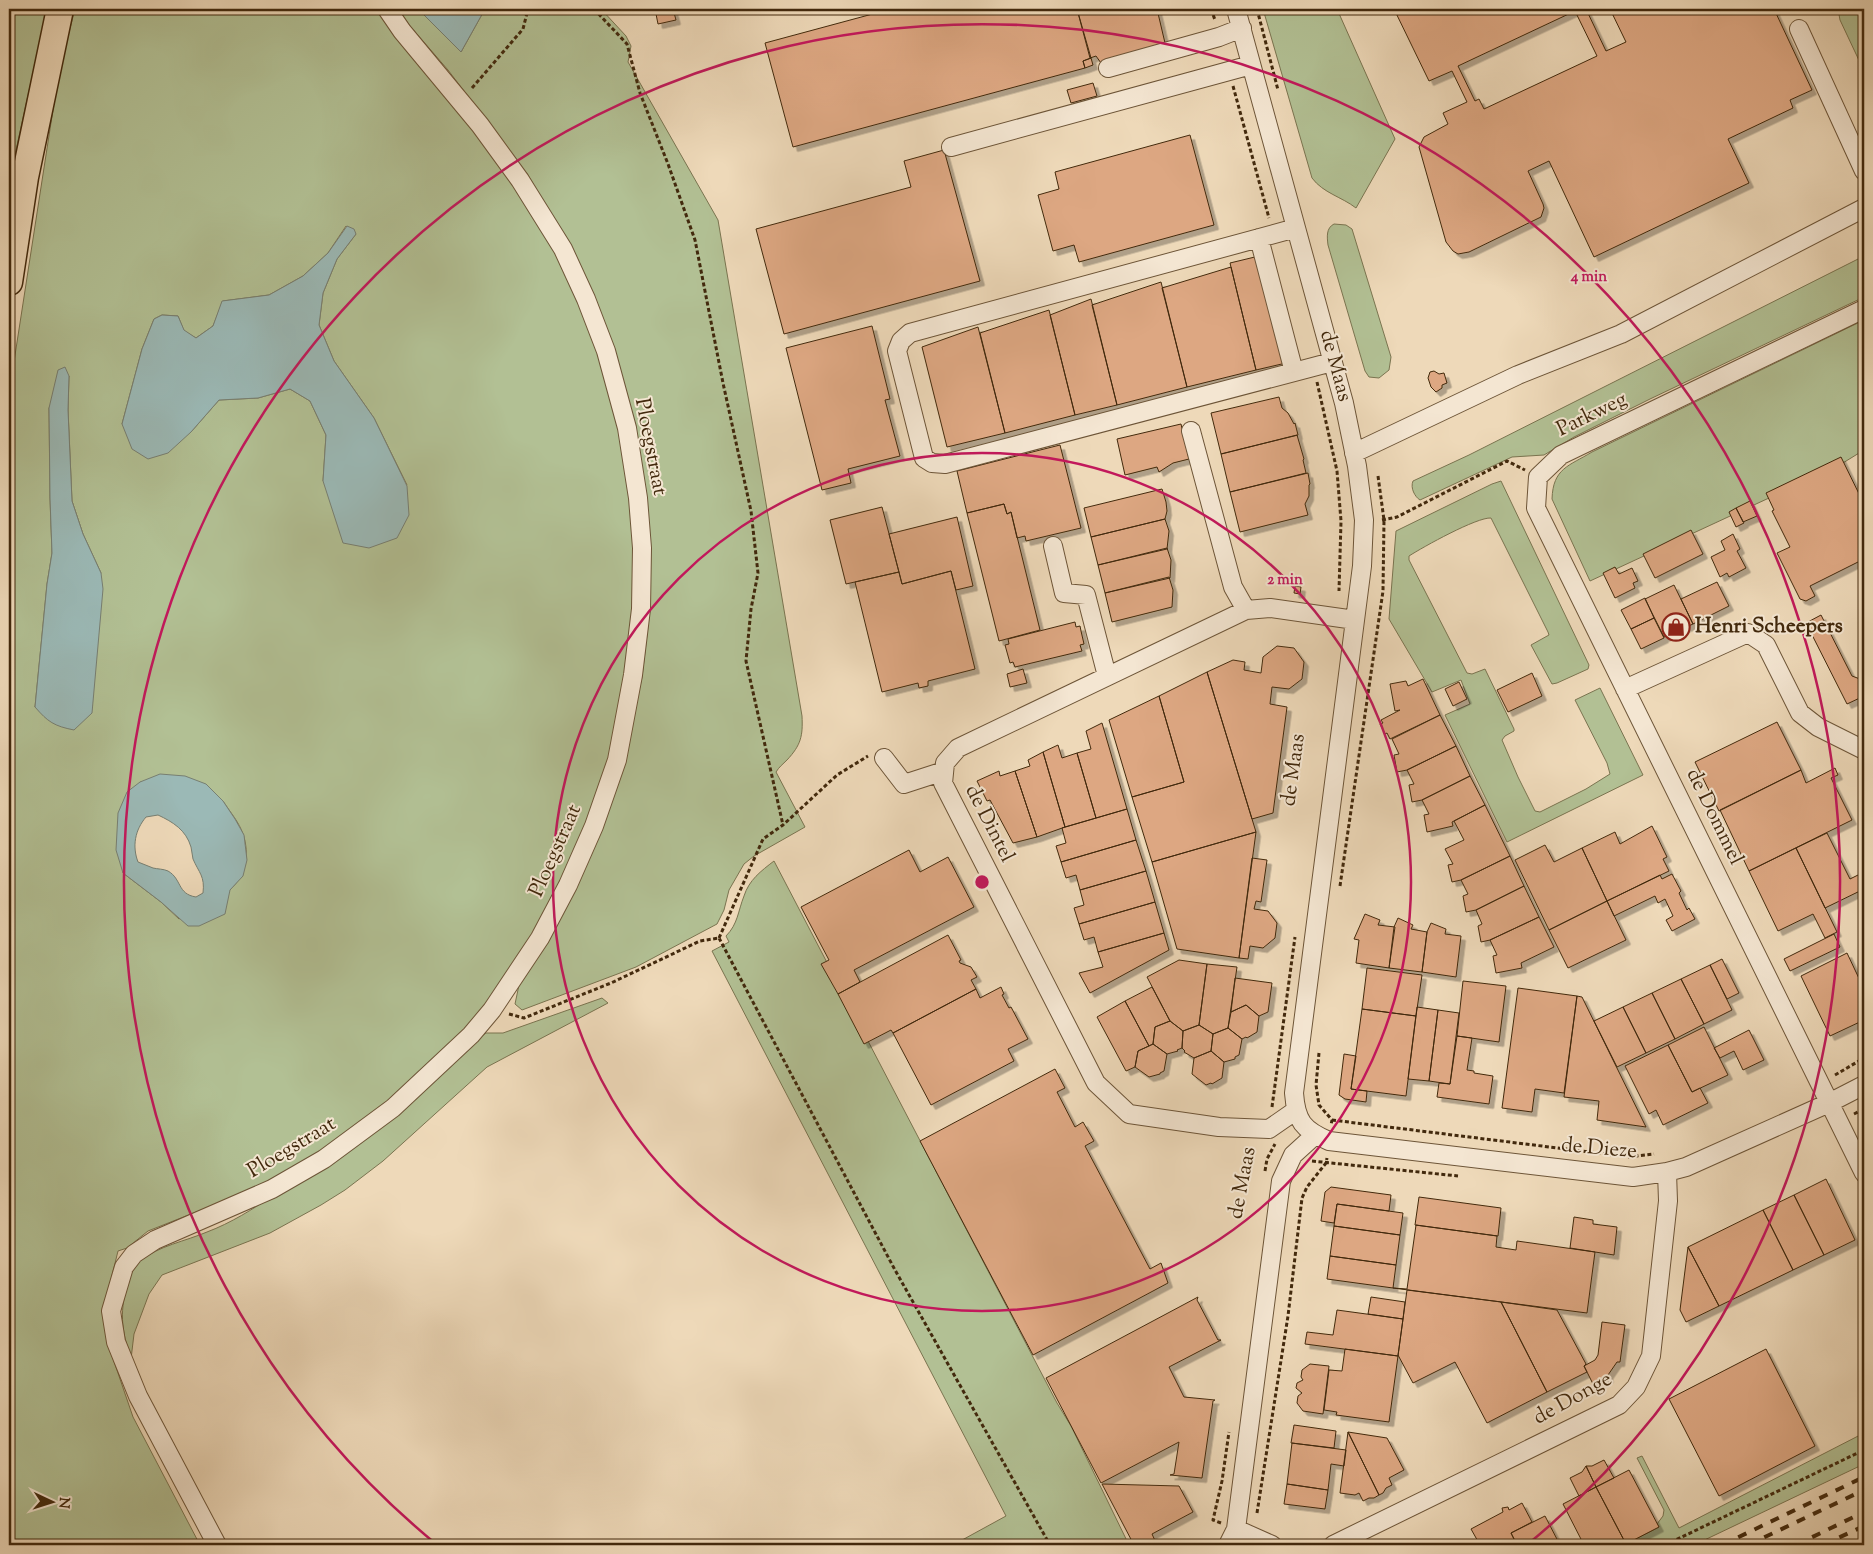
<svg xmlns="http://www.w3.org/2000/svg" width="1873" height="1554" font-family="'Sorts Mill Goudy',serif">
<defs>
<filter id="shadow"><feDropShadow dx="4.5" dy="4.5" stdDeviation="0" flood-color="#0004"/></filter>
</defs>
<rect width="100%" height="100%" fill="#eed9b9"/>
<filter id="stains"><feTurbulence type="fractalNoise" baseFrequency=".004" numOctaves="4"/><feColorMatrix values="0 0 0 0 .2 0 0 0 0 .09 0 0 0 0 .02 0 0 0 .5 -.17"/></filter>
<radialGradient id="worn" r=".72"><stop offset=".6" stop-color="#630" stop-opacity="0"/><stop offset="1" stop-color="#630" stop-opacity=".3"/></radialGradient>
<!-- green -->
<path fill="#b2c094" stroke="#7a7450" fill-rule="evenodd" d="M9,9h38l-38,173z
M75,9h304l137,175 42,68 42,101 21,76 11,71 3,108 -24,149 -24,66 -25,60 -28,51 -27,44 -38,48 -81,78 -68,49 -53,31 -119,47 -21,17 -9,3 -14,57 3,33 26,76 67,128h-191v-1151l50,-323zM346,226l10,8 -19,25 -14,34 -4,32 15,36 40,57 33,67 -84,-4 3,-46 -16,-34 -20,-12 -32,9 -39,2 -28,32 -69,-8 20,-75 12,-30 8,-4 16,1 6,15 12,7 17,-12 10,-25 46,-6 34,-19 25,-23zM69,376l-1,34 4,91 11,33 18,39 -66,134 12,-123 5,-31 -2,-55 -1,-90zM140,782l83,19c7,11 16,21 20,33 7,20 3,43 -14,56 -15,12 -34,20 -50,29l-18,-17 -38,-29z
M398,9h20l43,43 24,-43h116l25,27 5,10 -3,16 90,158 84,496c1,20 -1,29 -15,44 -4,4 -8,7 -11,12l29,55 -51,29 -10,8 -15,26 -5,20 -7,14 -81,43 -114,43 -7,-6 4,-19 105,-225 18,-83 8,-68v-60l-4,-53 -77,-250 -41,-71 -80,-105 -38,-44z
M1263,9h74l58,130 -39,69c-14,-11 -33,-15 -44,-30z
M1838,9h26v62l-24,-51z
M1334,224l12,1 6,4 39,128 -2,13 -10,8 -10,-1 -4,-6 -37,-126c-1,-8 -2,-17 6,-21z
M1864,256v41l-214,102 -76,38 -30,18 -32,2 -92,43c-5,-3 -10,-12 -7,-19l56,-26z
M1864,320v130l-26,16 -248,115 -38,-82c1,-31 17,-33 40,-47z
M1501,481l88,184 -1,4 -31,14 -5,1 -21,-39 18,-10 -1,-3 -57,-114c-14,-1 -68,29 -82,38v4l58,113 5,1 13,-5 29,60v2l-9,5 -3,4 16,37 17,34 5,1 46,-23 24,-15 -3,-11 -32,-63 25,-12 43,87 -136,67 -62,-127 25,-11 -9,-24 -29,12 -43,-73 7,-88 96,-47z
M774,861l283,542 14,23 58,119h-176l53,-29 -294,-565 17,-9 -3,-6c12,-12 12,-25 18,-40 5,-16 17,-25 30,-35z
M602,998l6,5 -121,64 -104,94 -38,29 -24,15 -51,28 -108,42 -13,19 -15,40 -3,25c-10,-30 -12,-49 -2,-79 2,-7 5,-14 11,-19 18,-15 46,-20 67,-29 24,-9 46,-23 67,-37l212,-162h17z
M1864,1433v31l-170,81h-70l35,-18 -2,-3 6,-8 1,-6 -27,-52 5,-2 37,72z"/>
<!-- water -->
<path fill="#9bb9b6" stroke="#777f72" fill-rule="evenodd" d="M418,9h67l-24,43z
M347,226l7,3 2,5 -19,25 -14,34 -4,32 15,36 40,57 33,68 2,29 -12,23 -28,10 -26,-5 -20,-62 3,-46 -16,-34 -20,-12 -32,9 -39,2 -28,32 -23,21 -20,6 -16,-10 -10,-25 20,-75 12,-30 8,-4 16,1 6,14 12,8 17,-12 9,-25 47,-6 34,-19 25,-23z
M65,367l4,9 -1,34 4,91 11,33 18,39 2,16 -11,124 -18,17c-20,-4 -26,-8 -39,-23l12,-123 5,-31 -2,-55 -1,-90 9,-38z
M160,774l25,2 21,8 17,17 12,18 9,16 3,25 -4,16 -13,14 -5,24 -26,12h-11l-27,-24 -38,-29 -7,-23 2,-37 9,-21 13,-10zM158,815c15,7 28,15 33,32 1,4 1,8 2,12 6,14 12,17 10,34l-7,4c-19,-3 -14,-18 -28,-26 -4,-2 -11,-2 -15,-3 -5,-2 -10,-4 -15,-6 -6,-16 -3,-32 8,-45z"/>
<!-- building -->
<path fill="#dda782" stroke="#42290d" fill-rule="evenodd" filter="url(#shadow)" d="M655,9h18l3,11 -18,4z
M891,9h186l14,49 -8,3 2,7 -292,79 -28,-104z
M1077,9h80l8,34 -64,20 -5,-7 -6,2z
M1394,9h192l20,42 20,-9 -16,-33h164l38,81 -22,10 3,8 -65,31 21,44 -155,74 -45,-96 -21,10 15,33 1,4 -3,9 -72,35 -11,2 -5,-3 -7,-9 -27,-95 5,-10 24,-13 -5,-11 24,-11 -15,-31 -23,10zM1575,11l22,45 -113,53 -5,-10 -4,2 -17,-35z
M1091,58l2,7 -8,3 -2,-7z
M1093,83l4,13 -26,7 -4,-13z
M1190,135l24,90 -135,37 -5,-17 -21,6 -15,-56 21,-6 -4,-17z
M944,150l36,131 -196,53 -28,-105 155,-42 -7,-26z
M1259,256l27,107 -30,7 -26,-107z
M1231,267l25,103 -69,17 -25,-99z
M1161,282l26,105 -70,18 -25,-100z
M1091,299l26,106 -42,10 -25,-100z
M1049,310l26,105 -70,18 -25,-100z
M872,326l18,73 -5,1 15,56 -52,13 3,14 -29,7 -36,-142z
M978,327l27,106 -58,14 -25,-100z
M1434,371l5,3 5,-1 3,10 -5,2v3l-6,4 -5,-5 -3,-9 2,-6z
M1279,397l3,11 6,5 6,11 1,-1 3,12 -77,19 -10,-41z
M1181,424l8,35 -16,4 -14,9 -2,-5 -32,8 -8,-36z
M1297,435l7,24 -1,1 3,13 -76,19 -9,-38z
M1060,445l21,83 -55,13 -1,-5 -8,2 -6,-26 -4,2 -3,-10 -37,9 -10,-42z
M1841,457l23,47v55l-54,27 5,10 -9,5 -6,-2 -23,-46 13,-6 -18,-36 2,-1 -8,-17z
M1308,473l2,11 -1,1v11l-4,8 3,11 -68,17 -10,-40z
M1162,489l4,13 1,9 -2,8 -74,18 -7,-29z
M1750,501l7,15 -14,6 -7,-14z
M1004,504l3,10 4,-2 29,118 -41,11 -32,-128z
M882,507l17,65 -53,12 -16,-64z
M1736,508l8,15 -8,4 -7,-15z
M957,517l16,69 -17,4 -5,-19 -49,13 -13,-50z
M1165,519l4,12 -2,18 -69,16 -7,-28z
M1691,530l12,24 -48,24 -12,-24z
M1733,534l7,15 -3,2 9,17 -17,9 -2,-4 -7,4 -9,-20 14,-7 -4,-9z
M1167,548l4,12 -1,18 -65,15 -7,-28z
M1615,567l4,7 13,-6 6,13 -5,2 2,5 -20,10 -12,-25z
M951,571l24,98 -47,12v5l-9,2 -1,-5 -36,9 -27,-110 44,-10 3,12z
M1169,577l4,13 -1,17 -60,15 -7,-29z
M1717,582l12,24 -36,18 -12,-25z
M1674,585l19,39 -29,13 -19,-38z
M1295,586l6,1 -1,7 -6,-1z
M1645,598l9,20 -23,11 -10,-19z
M1821,615l31,61 8,3 4,-3v20l-17,8 -41,-81z
M1654,618l10,20 -23,11 -10,-20z
M1075,622l1,5 4,-1 1,5 3,13 -4,1 2,6 -67,16 -2,-5 -3,1 -5,-18 4,-1 -1,-5z
M1277,646l17,2 10,14 -2,17 -13,10 -17,-2 -2,17 17,3 -14,106 -21,6 -45,-147 26,-12 12,2 -1,8 17,3 2,-16z
M1023,669l4,14 -17,4 -3,-13z
M1207,672l49,160 -104,30 -20,-65 52,-15 -25,-86z
M1532,673l10,23 -34,16 -11,-22z
M1423,679l17,36 -50,24 -3,-6 -2,1 -5,-10 3,-1 -2,-3 19,-10 -5,1 -5,-27 16,-3 2,5z
M1459,682l8,17 -14,7 -8,-17z
M1159,696l25,86 -52,15 -23,-77z
M1440,715l16,31 -49,24 -10,2 -3,-17 5,-1 -7,-15z
M1777,722l24,48 -82,41 -24,-49z
M1102,723l25,86 -31,9 -19,-65 14,-4 -5,-18z
M1058,745l4,13 15,-5 19,65 -31,9 -22,-75z
M1456,746l14,30 -48,24 -10,2 -3,-17 5,-1 -7,-14z
M1043,752l22,75 -28,10 -22,-66 15,-5 -2,-6z
M1835,768l3,7 -7,3 21,42 -103,51 -29,-61 81,-40 5,13z
M999,771l1,5 15,-5 22,66 -24,6 -23,-43 -3,1 -10,-20z
M1470,776l15,29 -33,17 1,4 -26,6 -3,-17 5,-1 -7,-14z
M1485,805l25,51 -49,24 -9,2 -4,-17 5,-1 -8,-15 19,-9 -10,-19z
M1127,809l9,31 -75,22 -5,-16 10,-3 -4,-15z
M1652,826l15,31 -4,2 6,12 -62,30 -25,-53 33,-16 5,12z
M1256,832l-17,126 -62,-9 -25,-87z
M1827,833l23,46 14,-7v17l-39,19 -29,-60z
M1136,840l10,31 -66,19 -4,-15 -10,3 -5,-16z
M1545,845l9,17 28,-14 25,53 -58,29 -34,-70z
M1796,848l41,84 -12,6 -12,-24 -35,17 -29,-60z
M909,850l11,22 28,-15 26,50 -120,63 6,12 -22,12 -17,-30 8,-4 -28,-53z
M1510,856l14,30 -48,24 -10,2 -3,-16 5,-2 -7,-14z
M1252,858l15,2 -6,42 -5,-1 -2,8 14,2 9,12 -2,15 -12,10 -13,-2 -2,13 -9,-1z
M1146,871l9,31 -76,22 -5,-16 10,-3 -4,-15z
M1672,874l9,17 -2,2 8,17 2,-2 6,11 -23,12 -6,-11 7,-4 -8,-17 -7,4 -3,-7 -41,20 -7,-15 53,-26 2,4z
M1524,886l15,31 -49,23 -9,2 -3,-16 4,-2 -6,-14z
M1607,901l19,39 -58,28 -19,-38z
M1155,902l9,31 -66,19 -4,-15 -10,3 -5,-16z
M1365,914l15,6 -2,5 17,2 -6,41 -33,-5 3,-23 -5,-1z
M1539,917l15,30 -33,16 1,5 -26,5 -3,-17 4,-1 -7,-15z
M1398,918l15,7 -2,4 16,3 -5,40 -33,-4 5,-41z
M1431,923l15,6 -1,5 16,2 -5,41 -34,-5 5,-40z
M1164,933l5,17 -79,43 -11,-20 24,-6 -5,-15z
M1834,934l6,13 -50,24 -6,-12z
M948,935l13,25 -2,1 1,2 11,4 6,10 -6,3 5,9 -83,44 -2,-3 -27,14 -26,-50z
M1847,953l17,36v31l-34,16 -29,-60z
M1722,959l17,34 -12,6 -17,-34z
M1179,960l28,4 -8,61 -16,6 -13,-10 -23,-44z
M1207,964l30,3 -9,61 -15,6 -14,-9z
M1710,965l22,45 -28,14 -23,-45z
M1367,968l55,7 -6,41 -54,-7z
M1235,978l37,5 -4,29 -9,4 -13,-11 -15,7z
M1681,979l23,45 -29,15 -23,-46z
M1463,981l43,5 -7,56 -42,-6z
M1001,987l3,7 -2,1 7,13 2,-1 17,32 -20,10 6,12 -83,44 -38,-72 83,-44 4,9z
M1152,987l18,34 -15,6 -2,17 -4,2 -24,-45z
M1518,988l59,8 -13,97 -29,-4 -3,23 -30,-4z
M1652,993l23,46 -29,14 -23,-46z
M1577,996l5,1 64,130 -49,-7 2,-19 -35,-4z
M1125,1001l24,45 -11,5 -3,16 -9,4 -29,-54z
M1246,1005l13,11 -2,16 -10,6 -1,-1 -4,2 -14,-11 3,-16z
M1417,1007l21,3 -9,71 -21,-2z
M1623,1007l23,46 -29,14 -23,-46z
M1362,1009l54,7 -10,80 -55,-7z
M1438,1010l21,3 -9,71 -21,-3z
M1170,1021l13,10 -1,17 -5,2 1,1 -11,3 -14,-10 2,-17z
M1199,1025l14,9 -2,17 -17,7 -10,-6 1,-1 -3,-3 1,-17z
M1704,1027l24,48 -36,17 -24,-47z
M1228,1028l14,11 -3,16 -4,2v2l-11,3 -13,-11 2,-17z
M1749,1030l15,30 -21,10 -9,-19 -14,7 -6,-10z
M1457,1036l15,2 -5,32 7,1v2l19,3 -4,28 -52,-7 2,-14 11,1z
M1153,1044l14,10 -3,17 -4,2v1l-11,3 -14,-10 3,-16z
M1668,1045l24,47 8,-4 8,15 -45,22 -7,-15 -7,4 -24,-48z
M1211,1051l13,11 -2,16 -10,6 -1,-1 -5,2 -14,-11 2,-16z
M1344,1054l12,2 -5,33 16,2 -1,11 -21,-3 -6,-4z
M1055,1069l10,19 -8,4 18,35 8,-5 11,19 -9,5 65,123 11,-6 7,20 -135,72 -113,-214z
M1826,1179l29,61 -31,15 -30,-60z
M1331,1187l60,8 -2,16 -52,-7 -3,19 -13,-2 4,-29z
M1794,1195l30,60 -31,15 -30,-60z
M1419,1197l82,11 -3,28 -83,-11z
M1337,1204l66,9 -3,22 -66,-9z
M1763,1210l30,60 -74,36 -31,-59z
M1574,1217l19,3v4l24,3 -3,28 -44,-7z
M1416,1225l81,11 -1,11 20,3 1,-9 78,11 -8,61 -194,-25 14,1z
M1334,1226l66,9 -4,30 -66,-9z
M1688,1247l31,59 -33,16 -6,-12z
M1330,1256l66,9 -3,23 -66,-9z
M1407,1290l94,12 46,90 -60,31 -32,-61 -42,21 -15,-28z
M1198,1297l-1,3 21,40h3l-52,27 15,30 31,3 -2,1 -11,77 -32,-3 4,-1 5,-32 -78,41 -55,-105z
M1371,1297l34,5 -2,17 -35,-5z
M1501,1302l56,8 29,54 -2,2 3,6 -40,20z
M1337,1310l66,9 -5,37 -93,-12 2,-12 26,3z
M1602,1322l23,3 -5,37h-3l-9,13 1,3 -15,8 -10,-20 11,-6 3,-5z
M1345,1349l53,7 -9,66 -53,-7 1,-3 -13,-2 5,-40 13,1z
M1766,1349l49,97 -96,50 -50,-97z
M1310,1364l19,2 -6,48 -20,-3 -6,-8 1,-7 4,-3 -6,-5 1,-5 6,-3 -2,-3 1,-7z
M1294,1425l42,6 -2,17 -43,-5z
M1348,1432l31,63 -5,3h-5l-6,3 -4,-8 -4,2 -15,-2z
M1348,1432l39,6 17,32 -15,8 3,7 -6,3 -3,5 -4,2z
M1292,1443l54,7 -2,16 -13,-2 -3,26 -41,-6z
M1604,1460l10,18 -18,9 -10,-21h6z
M1586,1466l10,21 -17,9 -9,-18 12,-6z
M1629,1470l30,57 -33,17 -30,-57z
M1102,1484l77,2 14,26 -41,22 5,11h-23z
M1287,1484l41,6 -3,19 -41,-5z
M1596,1487l30,57 -3,1h-39l-21,-41z
M1522,1503l10,19 -21,11 6,12h-37l-9,-16 32,-17 -1,-4 6,-1 1,3z
M1545,1516l15,29h-43l-6,-12z"/>
<g fill="none" stroke-linecap="round" stroke-linejoin="round">
<!-- minor casing -->
<g stroke="#6d5538" stroke-width="20">
<path id="minor" d="M1236,9l108,394 13,63 7,54 -2,46 -68,527c2,28 9,37 35,48l304,36 34,-5 19,-5 143,-64 35,-18
M1799,29l65,142
M1108,68l111,-31 23,-9
M951,147l300,-82
M1296,228l-386,105 -9,8 -4,10 27,107 8,5 13,1 387,-102
M1259,238l35,134
M1864,309l-303,146 -23,22 -2,31 328,665
M1191,431l42,156 13,23
M1354,453l164,-78 103,-41 243,-126
M1053,546l11,47 22,2 21,81
M1625,689l123,-56 18,12 34,68 18,14 46,23
M884,758l20,26 40,-13
M1295,1111l-26,18 -50,-2 -90,-13 -33,-31 -153,-300 2,-20 13,-15 288,-138 24,-2 85,12
M1236,1529l36,16
M217,1545l-79,-149 -22,-54 -5,-31 13,-44 10,-13 21,-14 117,-51 52,-30 69,-51 78,-73 21,-25 48,-72 28,-53 26,-59 23,-66 16,-85 8,-66 1,-61 -4,-50 -11,-70 -21,-77 -20,-52 -23,-50 -43,-69 -40,-55 -78,-94 -15,-22
M1228,1545l8,-16 45,-348 12,-26 22,-20
M1333,1545l286,-140 17,-18 15,-31 17,-155 -1,-29"/>
</g>
<!-- highway casing -->
<g stroke="#42290d" stroke-width="29">
<path id="highway" d="M9,282l16,-105 35,-168"/>
</g>
<!-- path -->
<path stroke="#42290d" stroke-width="3" stroke-dasharray="4 2.5" stroke-linecap="butt" d="M594,9l33,35 13,49 28,71 27,76 28,143 28,128 7,62 -7,36 -5,52 37,164
M1211,9l4,11
M1257,9l21,81
M1233,86l36,132
M472,88l51,-59 5,-20
M1317,382l20,89 4,50 -2,70
M1382,520l15,-3 110,-56 18,9
M1340,886l43,-295 1,-71 -6,-44
M719,938l176,332 155,275
M719,938l44,-99 20,-14 54,-50 31,-19
M509,1014l15,4 87,-35 89,-42 19,-3
M1319,1053l-3,32 3,20 13,15 -1,5
M1835,1075l29,-17
M1272,1107l23,-170
M1854,1114l10,-5
M1332,1120l282,35
M1628,1157l26,-3
M1312,1161l146,15
M1265,1171l2,-12 8,-15
M1257,1513l31,-197 14,-118 5,-11 19,-24 1,-5
M1221,1523l-8,-3 9,-39 7,-49
M1665,1545l199,-95"/>
<!-- minor -->
<use href="#minor" stroke="#f4e6d2" stroke-width="18"/>
<!-- highway -->
<use href="#highway" stroke="#eed9b9" stroke-width="26"/>
<!-- rail -->
<path stroke="#42290d" stroke-width="4" stroke-dasharray="9 9" stroke-linecap="butt" d="M1722,1545l142,-68
M1748,1545l116,-55
M1796,1545l68,-33
M1823,1545l41,-19"/>
</g>
<!-- distance rings -->
<g fill="none" stroke="#c2185b" stroke-width="2.5">
<circle cx="982" cy="882" r="429"/>
<path d="M436 1544A858 858 0 1 1 1528 1544"/>
</g>
<!-- icons -->
<defs>
<g id="shop-ring" transform="scale(1.4375)"><circle r="9.5" fill="#f4e6d2" stroke="#8f2418" stroke-width="1.5"/><path d="M-5-2.5h2.3a2.7 3.5 0 0 1 5.4 0H5L5.5 6h-11ZM-1.5-2.5h3a1.5 2.3 0 0 0-3 0Z" fill="#8f2418"/></g>
</defs>
<g fill-rule="evenodd">
<use href="#shop-ring" x="1676" y="627"/>
</g>
<g text-anchor="middle" dominant-baseline="central" stroke-width="4" stroke-linejoin="round" paint-order="stroke">
<!-- street labels -->
<g font-size="21" fill="#42290d" stroke="#f4e6d2">
<text transform="translate(1335 366) rotate(75)">de Maas</text>
<text transform="translate(1592 415) rotate(-26)">Parkweg</text>
<text transform="translate(650 447) rotate(79)">Ploegstraat</text>
<text transform="translate(1294 770) rotate(-82)">de Maas</text>
<text transform="translate(1714 817) rotate(64)">de Dommel</text>
<text transform="translate(989 824) rotate(63)">de Dintel</text>
<text transform="translate(556 851) rotate(-66)">Ploegstraat</text>
<text transform="translate(292 1148) rotate(-31)">Ploegstraat</text>
<text transform="translate(1599 1149) rotate(5)">de Dieze</text>
<text transform="translate(1243 1183) rotate(-79)">de Maas</text>
<text transform="translate(1573 1399) rotate(-29)">de Donge</text>
</g>
<!-- poi labels -->
<g font-size="21" font-weight="bold" fill="#42290d" stroke="#f4e6d2" text-anchor="start">
<text x="1695" y="627">Henri Scheepers</text>
</g>
</g>
<circle cx="982" cy="882" r="8" fill="#c2185b" stroke="#f4e6d2" stroke-width="2.5"/>
<g font-size="15" text-anchor="middle" font-weight="bold" fill="#c2185b" stroke="#f4e6d2" stroke-width="4" stroke-linejoin="round" paint-order="stroke">
<text x="1589" y="281">4 min</text>
<text x="1285" y="584">2 min</text>
</g>
<!-- margin -->
<rect width="1873" height="1554" fill="none" stroke="#eed9b9" stroke-width="30"/>
<rect x="10" y="10" width="1853" height="1534" fill="none" stroke="#42290d" stroke-width="2.5"/>
<rect x="15" y="15" width="1843" height="1524" fill="none" stroke="#42290d"/>
<!-- north arrow -->
<g transform="translate(52 1502) rotate(94)" stroke="#f4e6d2" stroke-width="4" paint-order="stroke">
<path d="M0-4L9 19L0 12L-9 19Z" fill="#42290d"/>
<text y="-8" font-size="14" font-weight="bold" text-anchor="middle" fill="#42290d">N</text>
</g>
<rect width="100%" height="100%" filter="url(#stains)"/>
<rect width="100%" height="100%" fill="url(#worn)"/>
</svg>
